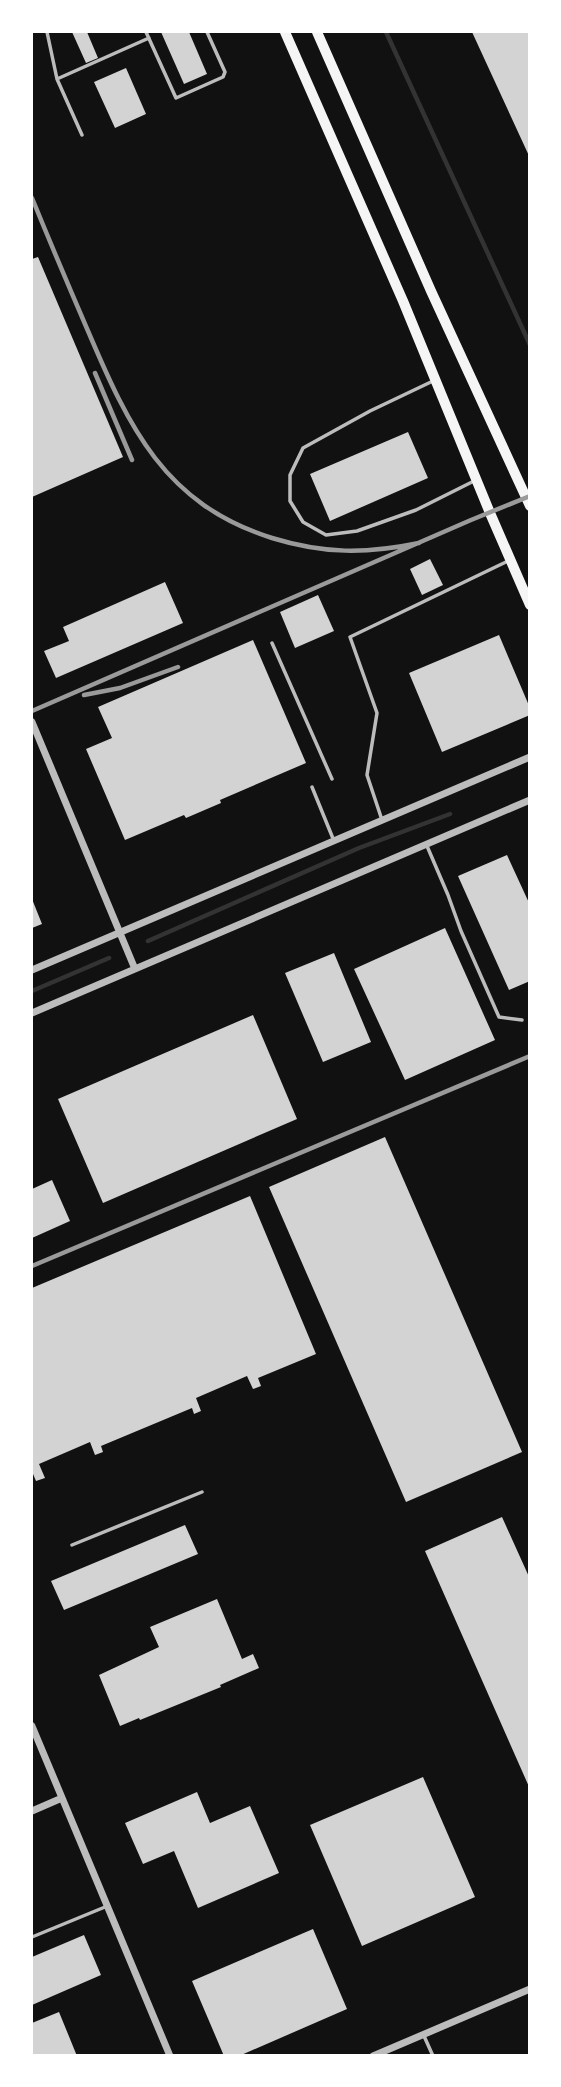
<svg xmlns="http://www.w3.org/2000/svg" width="561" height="2087" font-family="'IBM Plex Serif',serif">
<rect width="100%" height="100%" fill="#111"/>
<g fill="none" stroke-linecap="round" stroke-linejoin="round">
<!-- stream -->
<path stroke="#333" stroke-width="4.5" d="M386,32l144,313
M148,941l211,-93 91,-34
M32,991l77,-33"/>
</g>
<!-- building -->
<path fill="#d3d3d3" d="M72,32h15l11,26 -12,5z
M161,32h28l18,42 -23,10z
M472,32h58v126z
M126,68l20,46 -31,14 -21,-46z
M38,257l85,200 -91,40v-238z
M408,432l20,46 -98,43 -20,-47z
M430,559l13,26 -21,10 -12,-26z
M165,582l18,41 -127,55 -12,-27 25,-10 -6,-14z
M318,595l16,36 -39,17 -15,-36z
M499,635l31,73v7l-88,37 -33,-79z
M253,640l53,123 -86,37 1,3 -35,15 -2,-3 -59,25 -39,-91 26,-11 -14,-31z
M507,855l23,50v76l-21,9 -51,-114z
M32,899l10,25 -10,4z
M445,928l50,112 -90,40 -51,-111z
M334,953l37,89 -48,20 -38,-89z
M253,1015l44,104 -194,84 -45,-104z
M385,1137l137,315 -116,50 -137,-315z
M52,1180l18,41 -38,17v-49z
M250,1196l66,158 -58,24 3,8 -8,3 -6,-13 -51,22 5,13 -7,3 -2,-6 -91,38 2,6 -8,3 -5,-13 -51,22 6,14 -9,3 -3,-7h-1v-186z
M502,1517l28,62v210l-105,-238z
M185,1525l13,29 -134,56 -13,-29z
M217,1599l25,60 11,-5 6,14 -39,17 1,2 -81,33 -1,-2 -19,8 -21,-51 60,-28 -9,-20z
M423,1777l52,120 -113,49 -52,-121z
M197,1792l13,31 40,-17 29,67 -81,35 -24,-57 -31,13 -18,-41z
M313,1929l34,80 -108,47h-15l-32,-75z
M84,1935l17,40 -69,30v-48z
M59,2012l18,44h-45v-33z"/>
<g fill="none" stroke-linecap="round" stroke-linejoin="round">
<!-- service -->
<path stroke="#bcbcbc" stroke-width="3.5" d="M47,32l10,47 25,56
M146,32l30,66 47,-21 2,-5 -18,-40
M57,79l92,-41
M433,381l-63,30 -67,37 -13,27v26l13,21 23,13 31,-4 59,-21 58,-29
M272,643l60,136
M312,787l22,54
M382,820l-15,-45 10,-62 -27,-76 158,-76
M427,846l21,49 13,36 38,86 23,3
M72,1545l130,-53
M32,1937l73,-30
M424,2036l9,20"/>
<!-- minor -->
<path stroke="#bcbcbc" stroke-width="7" d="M32,722l103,247
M32,970l498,-213
M32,1013l498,-213
M32,1726l138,330
M32,1811l30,-13
M373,2056l157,-67"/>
<!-- secondary -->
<path stroke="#f5f5f5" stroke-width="10" d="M285,32l118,269 87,212 40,92
M317,32l114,259 99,215"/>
<!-- rail -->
<path stroke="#9a9a9a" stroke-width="4.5" d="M32,198c18,44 37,89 56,133 41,96 76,173 184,207 52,16 94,16 147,5
M95,373l37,87
M84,695l36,-7 58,-21
M32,711l439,-191 59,-24
M32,1266l498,-210"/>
</g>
<!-- border -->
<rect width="561" height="2087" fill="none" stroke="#ffffff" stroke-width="66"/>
</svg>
